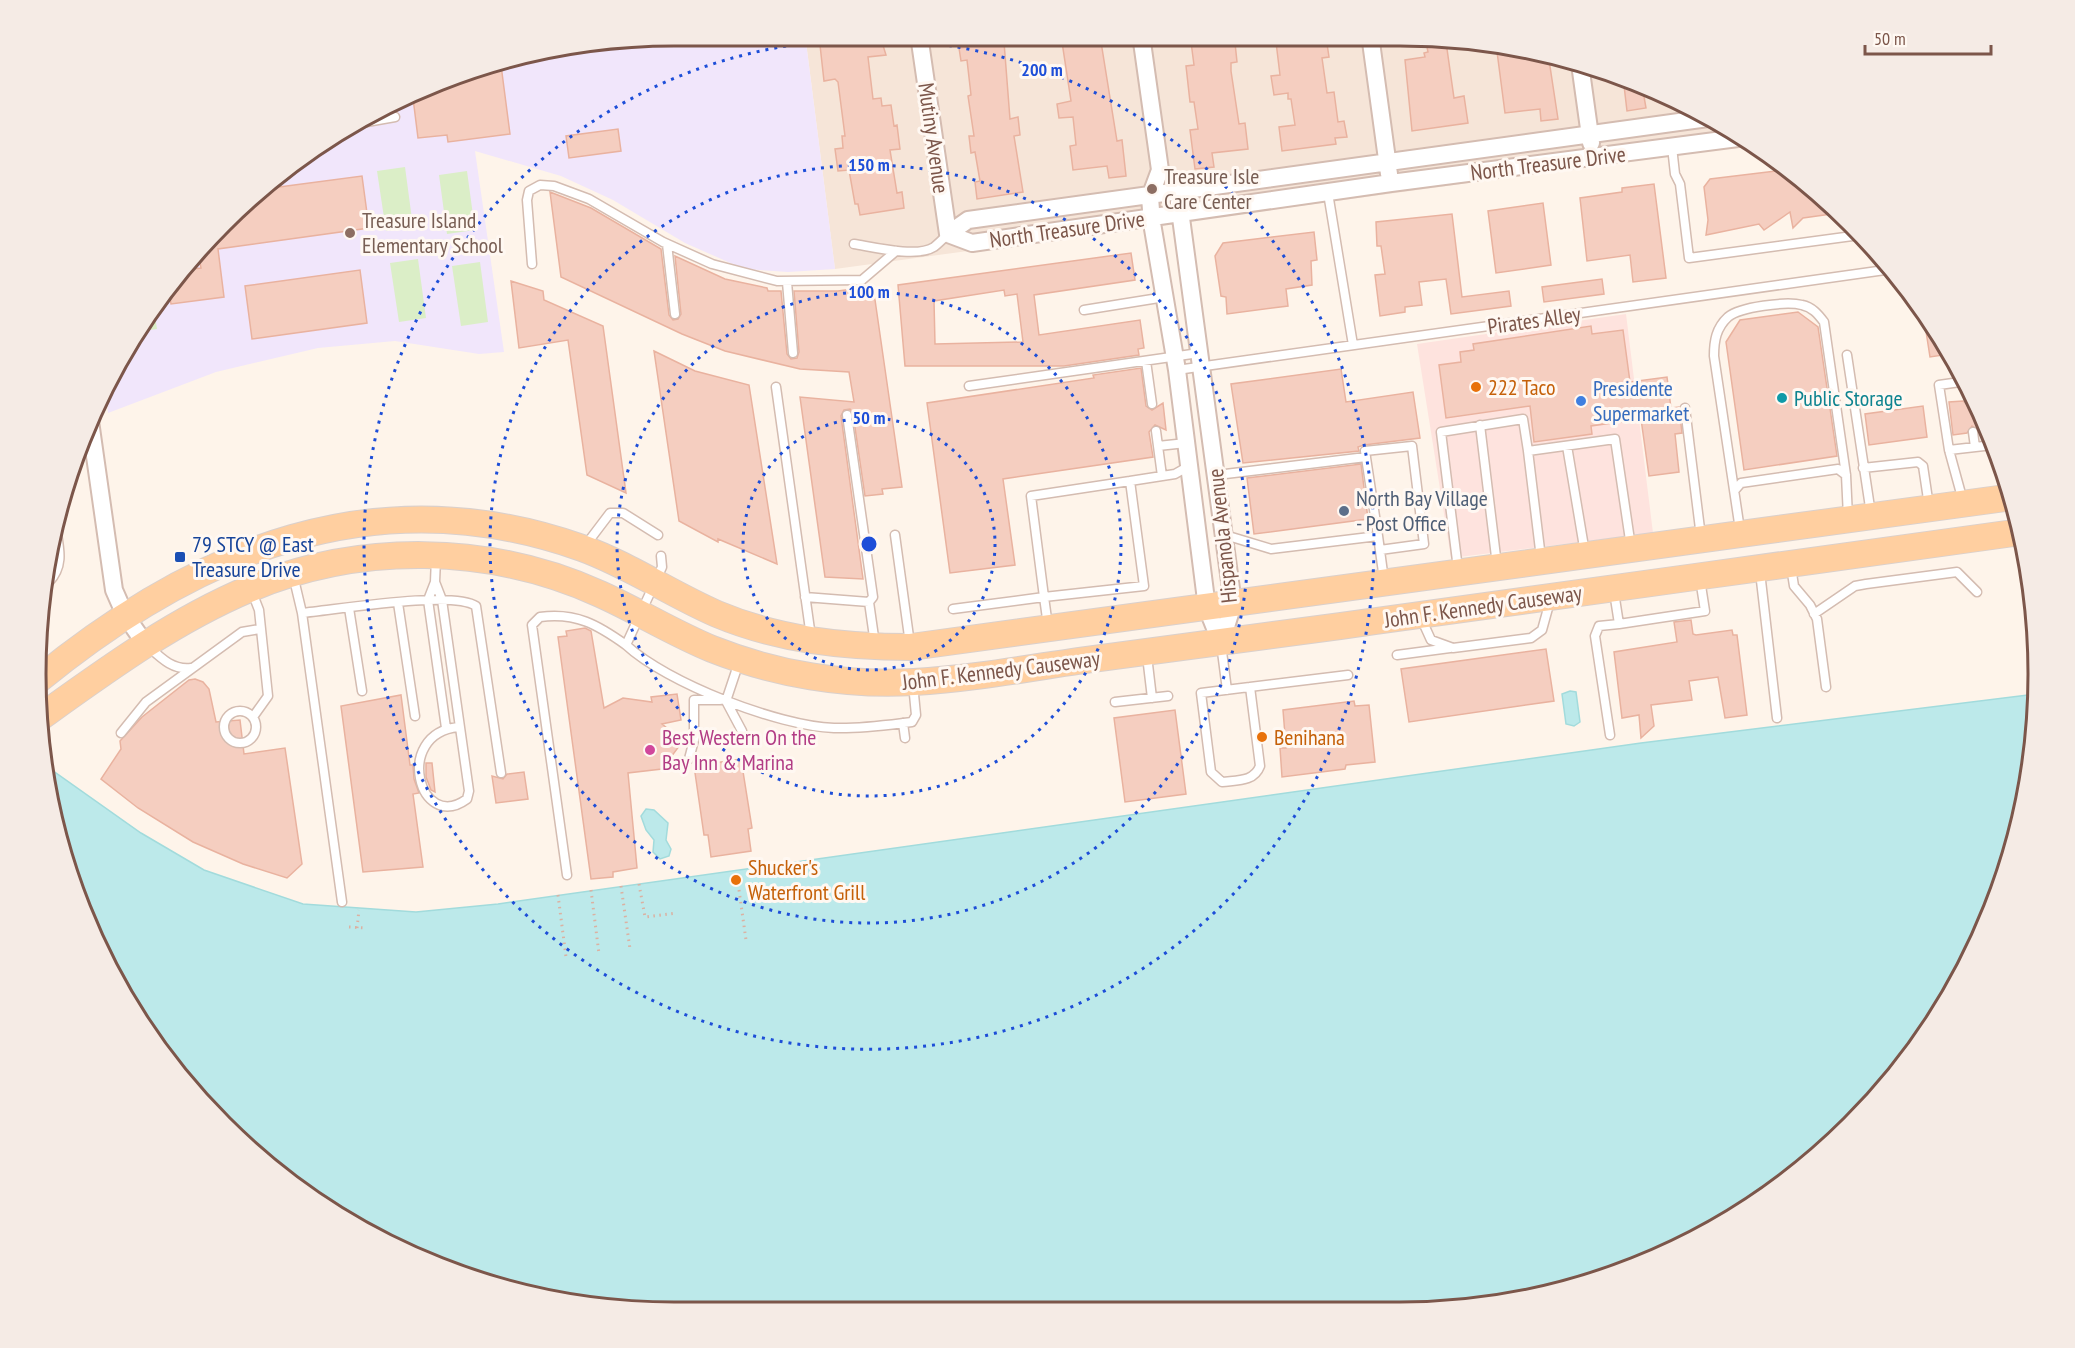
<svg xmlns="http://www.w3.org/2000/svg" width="2075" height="1348" font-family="'PT Sans Narrow',sans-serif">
<rect width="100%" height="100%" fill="#fef4ea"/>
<!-- residential -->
<path fill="#f6e5d8" d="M806,42h679l121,28 77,32 65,43 -913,124z"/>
<!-- commercial -->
<path fill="#fee3de" d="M1626,314l27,219 -202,25 -34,-214z"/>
<!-- education -->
<path fill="#f1e6fb" d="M590,42h216l29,227 -47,3 -44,-3 -59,-26 -72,-43 -52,-24 -86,-25 29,201 -25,2 -84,-13 -77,7 -102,24 -108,41 -2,-20 62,-108 55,-62 96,-79 150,-74z"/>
<!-- green -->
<path fill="#dbeec7" d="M405,167l8,60 -27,4 -9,-60z
M467,171l8,59 -28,4 -8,-59z
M418,259l8,59 -27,4 -9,-59z
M480,262l8,60 -27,4 -9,-60z
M154,310l3,19 -15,2z"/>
<!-- water -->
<path fill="#bce9ea" stroke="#a2dbdc" stroke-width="1.5" d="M1570,691l6,1 4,30 -6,4 -8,-2 -4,-30z
M2036,694l-3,64 -28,121 -52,114 -73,102 -91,85 -106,66 -117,44 -124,21 -852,-5 -81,-16 -117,-44 -139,-93 -85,-90 -46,-70 -64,-154 -12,-73 95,67 63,37 99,34 113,8 82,-8 1143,-161z
M646,809l8,1 14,13 -2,17 5,9 -2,7 -9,3 -7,-7 1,-12 -8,-10 -5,-14z"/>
<!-- building -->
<path fill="#f5cec0" stroke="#e9b29f" stroke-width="1.5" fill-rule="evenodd" d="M851,42h31l4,13 -18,2 5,42 8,-1 1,8 9,-1 3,21 3,-1 3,24 -10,1 7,43 5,-1 2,16 -44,7 -2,-11h-3l-6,-34 -11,1 -3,-22 8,-1 -1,-12h3l-7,-54 -3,-3 -11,2 -4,-36z
M968,42h36l6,77 8,-2 2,18 -6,1 9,56 -46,7 -2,-17 5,-1 -5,-29 -4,1 -2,-17h5l-6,-40 3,-1 -4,-35 -6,1 -2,-13 9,-1z
M1062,42h39l16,99 5,-1 4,36 -17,2 -2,-12 -34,4 -3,-24 6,-1 -3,-28 -14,1 -2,-14 14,-3z
M1191,42l44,1 2,19 -6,1v8l8,53 6,-1 3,26 -36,4 2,14 -19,2 -5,-39 8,-1 -4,-27h-4l-4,-36 8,-1z
M1276,42h41v4l10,-2 2,13 -7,1 5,35 7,-1 4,30 6,-1 3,16 -12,1 1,6 -54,7 -3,-24 16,-2 -4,-26h-3v-6l-14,2 -3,-19 9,-1z
M1426,42h20l8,56 10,-2 4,27 -56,8 -7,-71 20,-3 -1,-4 4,-1z
M1496,44l43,10 1,8 9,-2 9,59 -17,2 -1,-12 -35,4z
M501,65l9,69 -62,8 -1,-7 -29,3 -5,-40 56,-28z
M1623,77l19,8 4,23 -19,3z
M618,129l3,22 -52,7 -3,-22z
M1785,170l37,25 17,18 -36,5 -10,10 -3,-16 -26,18 -5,-6 -53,11 2,-15 -4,-33 6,-8z
M362,176l7,52 -151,21 6,48 -53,7 -3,-19 14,-15 19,-2 -3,-16 25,-29 41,-34z
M1654,184l12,94 -33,4 -3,-27 -43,6 -7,-63 42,-6v-4z
M550,192l41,16 70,41 8,66 4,5 5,-1 3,-5 -6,-58 50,23 42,9 1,3h13l6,63 4,5 6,-1 2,-6 -5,-61h44l35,-5 29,201 -20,2 1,5 -18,2 -12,-82 -3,-5 -6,1 -3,6 22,163 -38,-2 -25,-180 54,5 -5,-30 -49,-3 -75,-18 -43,-17 -121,-57z
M1543,203l8,62 -55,8 -8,-62z
M1452,214l10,83 47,-6 2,15 -60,8 -5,-35 -27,3 3,23 -17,2v5l-25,4 -5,-41 10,-1 -4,-28h-4l-1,-24z
M1314,232l3,28 -6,1 1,24 -26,4 2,17 -61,8 -1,-17 -5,-1 -6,-40 8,-13z
M1131,253l4,27 -101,15 5,40 101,-15 4,28 -6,1 1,6 -75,11h-159l-7,-81zM1004,290l1,6 12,-2 6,48 -88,2 -1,-43z
M360,270l7,53 -115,16 -7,-53z
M1602,279l2,15 -60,8 -2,-15z
M511,281l32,10 1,9 59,26 23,167 -39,-18 -19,-135 -49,8z
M1798,312l20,15 19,129 -93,14 -18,-128 14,-22z
M1923,312l27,42 -20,3z
M1591,326l1,8 31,-4 7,52 37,-5 4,31 8,-1 3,26 -7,1 4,38 -30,4 -8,-57 -50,7 1,8 -58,8 -4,-36 -84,12 -7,-53 22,-3 -1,-10 14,-2 -1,-6z
M654,351l41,20 54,14 28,179 -59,-25v3l-39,-21z
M1141,368l5,38 6,4 11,-7 3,27 -11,-5 -6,7 4,25 -150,22 12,86 -65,8 -23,-170 167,-25 -1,-3z
M1341,369l5,33 67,-10 7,46 -56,7 -6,2 1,4 -116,12 -12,-79z
M1976,399l12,31 -9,1 -7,-5 -5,7 -14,2 -4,-33 14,-1 6,5z
M1923,406l4,31 -58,8 -4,-31z
M1361,464l7,55 -114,15 -7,-56z
M1691,620l2,14 3,1 36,-5 1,5h4l10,80 -22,3 -7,-41 -29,4 3,19 -41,5 3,21 -13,12 -2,-23 -17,3 -8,-66 63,-10 -3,-20z
M585,628l6,3 13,77 19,-10 29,4 -1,-5 26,-3 4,26 -19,4 21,17 -21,28 -34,4 9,95 -24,4v5l-22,2 -33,-242 9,-1 -1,-5z
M1546,649l8,52 -145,21 -8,-53z
M195,679l8,3 6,7 7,33 24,-2 4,34 41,-6 17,116 -15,14 -44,-14 -50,-22 -55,-34 -37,-29 20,-30 -1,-8 22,-24 47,-37z
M401,695l9,70h3l1,14 5,14 -6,1 10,73 -60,5 -22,-166z
M1354,701l1,5 14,-1 6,57 -29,3 -1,4 -63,8 -2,-29h6l-3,-38z
M1175,710l11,84 -61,8 -11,-84z
M741,759l11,69 -4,1 3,22 -40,6 -3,-22h-4l-10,-69z
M426,763h6l3,29 -4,-2 -5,-13z
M524,772l4,27 -32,4 -4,-27 11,3 4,-5z"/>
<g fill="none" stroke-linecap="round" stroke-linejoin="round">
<!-- service casing -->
<g stroke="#d4bcb1" stroke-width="11">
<path id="service" d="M361,123l34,-6
M1672,147l3,27 5,10 9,74 171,-23
M1328,193l25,152
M667,244l8,70
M854,244c19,3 63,14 80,3 5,-4 10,-9 14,-13
M532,264l-5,-64 2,-9 11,-6 14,1 35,13 74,43 49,22 65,17 85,-1 34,-29
M787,282l6,71
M1084,310l81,-13
M1847,355l24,159
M1146,361l6,43
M1177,370l715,-101
M1966,381l3,19
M969,386l230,-33
M776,387l35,250
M1685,408l16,129
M847,415l26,182 -4,5 6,42
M1480,425l17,140
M1156,431l6,45
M1973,432l2,15
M1158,446l28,-3
M1567,446l18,107
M1949,450l44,-5
M1528,451l13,107
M1863,468l55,-6 5,4 6,40
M1217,475l149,-18
M1130,481l-99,15 13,101 100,-11 -14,-105 45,-7 14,-8
M1735,490l6,-7 97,-14 8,6
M1963,501l-14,-51 -10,-65 28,-4
M1740,530l-26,-174c0,-15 2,-28 14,-39 12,-10 58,-16 74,-12 10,2 16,9 22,17l22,153 2,42
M895,535l15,109
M1225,535l46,14 107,-13 6,44
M1378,536l-13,-85 47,-5 12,98 -44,6
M585,546l25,-33h13l35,22
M436,558l-1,24 -7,18 18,128
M1791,567l3,19 16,19 7,14 9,68
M1458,569l-17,-137 82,-13 5,32 87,-12 16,108
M1760,572l17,146
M293,575l9,38c34,-3 150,-23 174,-7l25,167
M49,582c17,-18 9,-37 6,-60
M435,582l7,18 27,191 -2,8c-48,35 -74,-65 -9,-72
M252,592l7,18 9,86 -15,21
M1614,592l5,32 86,-13 -5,-32
M805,597l64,5
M398,603l17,113
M349,608l13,83
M953,609l91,-12 4,29
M302,613l40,289
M1814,614l41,-28 11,-2 91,-12 20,20
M1421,618l10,22 22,8 78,-10 11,-8 8,-29
M1221,644l6,46
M626,645c41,38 152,81 208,83 26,1 53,-3 78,-6l4,-7 -3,-31
M149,647c13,12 24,23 42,21
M1397,655l53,-7
M1147,656l5,42
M739,662l-13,39 16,30
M1250,687l10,79c-6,16 -23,14 -38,16l-11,-10 -10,-79 147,-18
M1115,702l53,-6
M224 727a16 16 0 1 1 32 0a16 16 0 1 1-32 0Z
M903,723l2,15
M121,733l25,-31 96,-70 18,-3
M1610,735l-15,-99 4,-10 20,-2
M689,759l5,-19v-40h26
M567,875l-35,-250 8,-8c36,-5 58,8 86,28l36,-78 -1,-11"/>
</g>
<!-- minor casing -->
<g stroke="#d4bcb1" stroke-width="20">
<path id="minor" d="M920,42l28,192
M1142,42l18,128 -10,27 2,26 25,147 30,238 14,35
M1371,42l18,132
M1580,64l11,79
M1179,203l54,401 -12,39
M948,234l24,9 419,-60 347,-45
M948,234l20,-14 740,-102
M90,421l24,169 11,25 21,30"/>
</g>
<!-- primary casing -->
<g stroke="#dad0cc" stroke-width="28">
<path id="primary" d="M37,681c160,-131 339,-206 545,-133 47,17 89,46 135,66 62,26 128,33 194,33l1102,-150
M38,719c67,-48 135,-98 211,-130 111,-47 241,-45 351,5 38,17 73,39 112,55 63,25 134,37 202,33 55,-3 110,-13 164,-21 100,-13 199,-26 298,-40 215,-31 430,-58 645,-89"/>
</g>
<!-- path -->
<path stroke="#dbb1a2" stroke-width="3" stroke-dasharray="1.5 4.5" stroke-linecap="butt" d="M639,884l6,33 32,-4
M621,886l9,63
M591,890l8,64
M739,890l7,50
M558,895l8,62
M349,927l16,1
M357,928l2,-18"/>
<!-- service -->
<use href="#service" stroke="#fff" stroke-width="8"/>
<!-- minor -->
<use href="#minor" stroke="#fff" stroke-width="16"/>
<!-- primary -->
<use href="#primary" stroke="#ffcfa0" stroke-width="26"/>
</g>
<!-- distance rings -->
<g fill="none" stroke="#1d4ed8" stroke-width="3" stroke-dasharray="3 6">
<circle cx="869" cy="544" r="126"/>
<circle cx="869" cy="544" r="252"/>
<circle cx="869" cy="544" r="379"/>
<path d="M922 42A505 505 0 1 1 816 42"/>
</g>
<!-- markers -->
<g fill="#8d6e63" stroke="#fff8f2" stroke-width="2">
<circle cx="1152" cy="189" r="6"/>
<circle cx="350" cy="233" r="6"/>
</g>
<g fill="#e8710a" stroke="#fff8f2" stroke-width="2">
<circle cx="1476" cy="387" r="6"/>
<circle cx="1262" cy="737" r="6"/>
<circle cx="736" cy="880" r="6"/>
</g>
<circle fill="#0f9aa8" stroke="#fff8f2" stroke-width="2" cx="1782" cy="398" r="6"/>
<circle fill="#3f7fe0" stroke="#fff8f2" stroke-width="2" cx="1581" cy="401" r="6"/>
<circle fill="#5c6f8a" stroke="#fff8f2" stroke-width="2" cx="1344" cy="511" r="6"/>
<rect fill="#1a4fb4" stroke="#fff8f2" stroke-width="2" x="174" y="551" width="12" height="12" rx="3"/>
<circle fill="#d1479c" stroke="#fff8f2" stroke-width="2" cx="650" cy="750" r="6"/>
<g text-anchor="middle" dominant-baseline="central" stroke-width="6" stroke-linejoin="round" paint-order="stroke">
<!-- street labels -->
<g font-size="22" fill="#7c564a" stroke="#fff8f2">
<text transform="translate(934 138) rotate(82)">Mutiny Avenue</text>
<text transform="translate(1548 163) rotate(-7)">North Treasure Drive</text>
<text transform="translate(1067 229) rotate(-8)">North Treasure Drive</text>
<text transform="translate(1534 320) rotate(-8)">Pirates Alley</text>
<text transform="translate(1222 536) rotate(-96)">Hispanola Avenue</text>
<text transform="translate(1483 606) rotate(-8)">John F. Kennedy Causeway</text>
<text transform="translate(1001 670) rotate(-7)">John F. Kennedy Causeway</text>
</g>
<!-- education labels -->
<g font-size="22" fill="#785e54" stroke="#fff8f2" text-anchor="start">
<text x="1164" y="176">Treasure Isle<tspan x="1164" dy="25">Care Center</tspan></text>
<text x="362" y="220">Treasure Island<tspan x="362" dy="25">Elementary School</tspan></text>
</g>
<!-- food labels -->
<g font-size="22" fill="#c56008" stroke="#fff8f2" text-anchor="start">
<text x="1488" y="387">222 Taco</text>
<text x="1274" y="737">Benihana</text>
<text x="748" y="867">Shucker's<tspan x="748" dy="25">Waterfront Grill</tspan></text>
</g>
<!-- shop labels -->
<g font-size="22" fill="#366cbe" stroke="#fff8f2" text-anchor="start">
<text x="1593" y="388">Presidente<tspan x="1593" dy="25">Supermarket</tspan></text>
</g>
<!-- culture labels -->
<g font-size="22" fill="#0d838f" stroke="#fff8f2" text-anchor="start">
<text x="1794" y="398">Public Storage</text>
</g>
<!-- service labels -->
<g font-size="22" fill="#4e5e75" stroke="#fff8f2" text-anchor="start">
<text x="1356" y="498">North Bay Village<tspan x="1356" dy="25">- Post Office</tspan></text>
</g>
<!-- transit labels -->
<g font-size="22" fill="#164399" stroke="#fff8f2" text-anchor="start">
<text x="192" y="544">79 STCY @ East<tspan x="192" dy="25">Treasure Drive</tspan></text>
</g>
<!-- hotel labels -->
<g font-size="22" fill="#b23c85" stroke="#fff8f2" text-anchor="start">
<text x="662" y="737">Best Western On the<tspan x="662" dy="25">Bay Inn &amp; Marina</tspan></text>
</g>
</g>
<!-- crop -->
<path d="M0 0H2075V1348H0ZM674 46H1400A628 628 0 0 1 2028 674V674A628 628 0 0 1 1400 1302H674A628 628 0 0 1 46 674V674A628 628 0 0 1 674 46Z" fill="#f5ebe5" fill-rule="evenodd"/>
<path fill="none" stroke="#7c564a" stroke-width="3" d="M674 46H1400A628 628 0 0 1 2028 674V674A628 628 0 0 1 1400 1302H674A628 628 0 0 1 46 674V674A628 628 0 0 1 674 46Z"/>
<circle cx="869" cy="544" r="9" fill="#1d4ed8" stroke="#fff8f2" stroke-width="3"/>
<g font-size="18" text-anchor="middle" font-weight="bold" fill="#1d4ed8" stroke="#fff8f2" stroke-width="6" stroke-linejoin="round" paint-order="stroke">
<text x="1042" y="76">200 m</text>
<text x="869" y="171">150 m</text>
<text x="869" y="298">100 m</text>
<text x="869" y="424">50 m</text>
</g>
<!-- scale -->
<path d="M1865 45v9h126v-9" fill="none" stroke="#7c564a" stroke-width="3"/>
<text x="1874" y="45" font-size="18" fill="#7c564a" stroke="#fff8f2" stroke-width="4.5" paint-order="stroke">50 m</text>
</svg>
